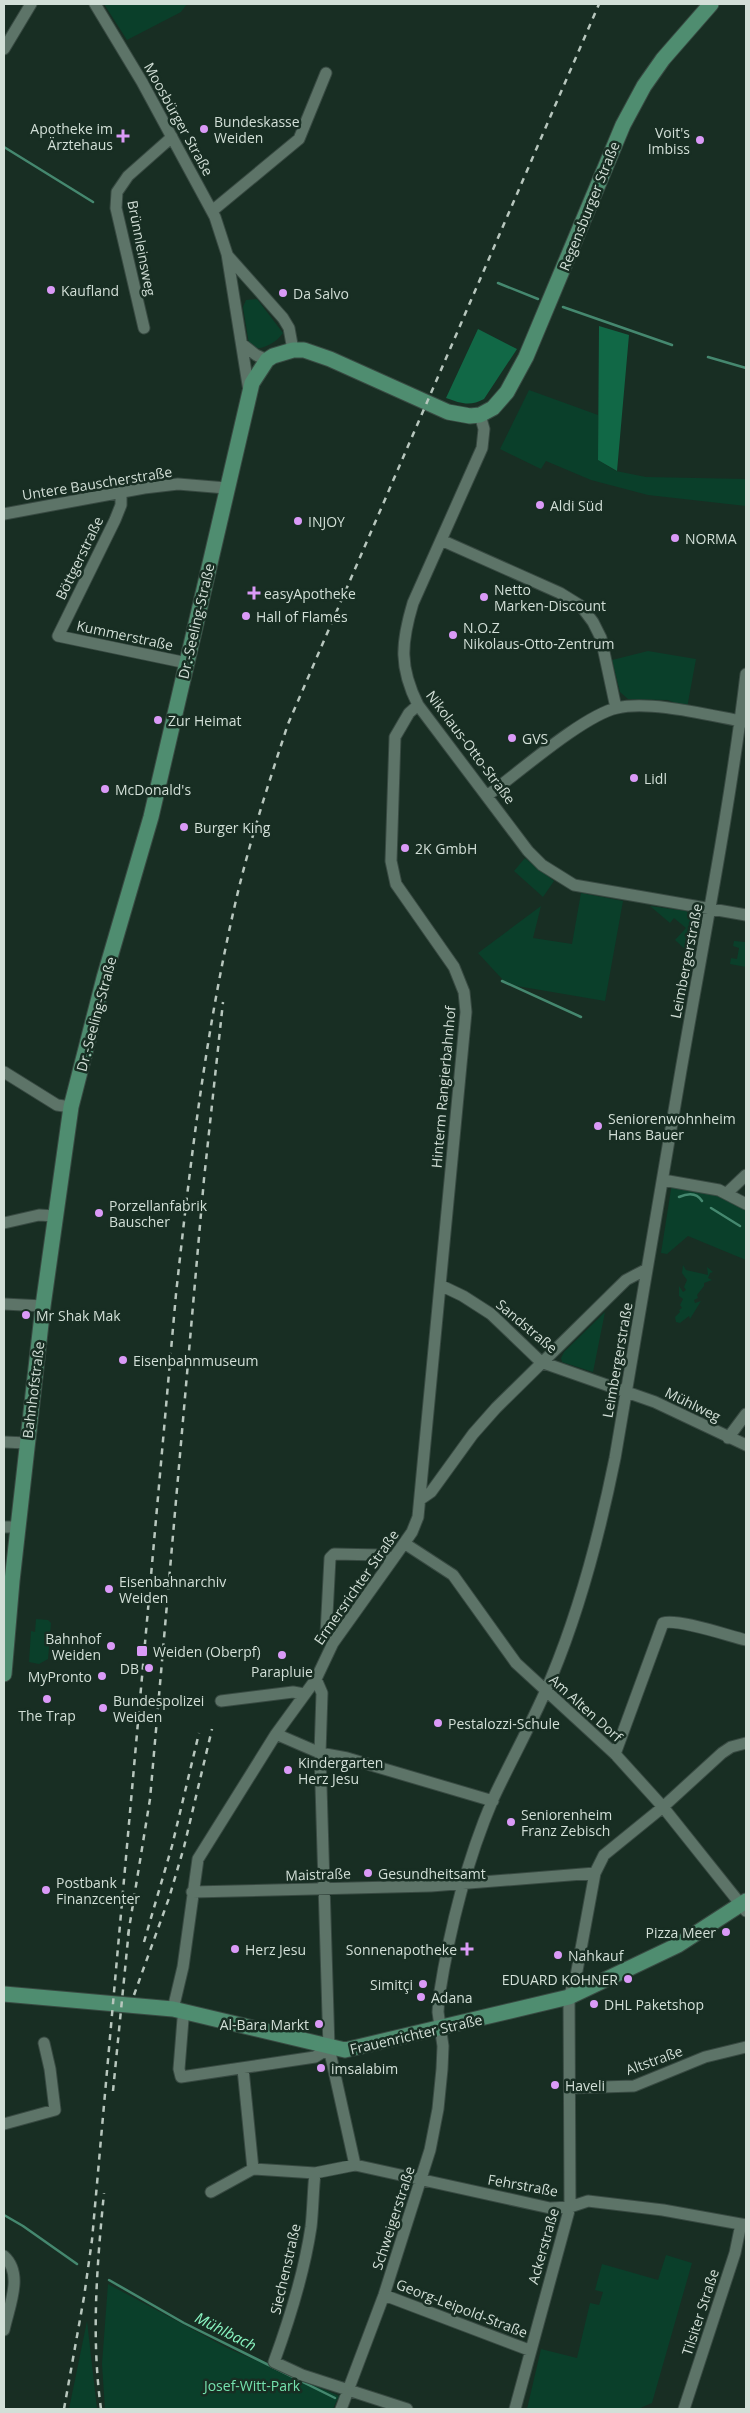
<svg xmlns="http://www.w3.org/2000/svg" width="750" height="2413" font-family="'Open Sans',sans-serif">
<rect width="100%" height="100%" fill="#182e23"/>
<!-- green -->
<path fill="#0a3f2a" d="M104,4h83l-6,8 -54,28z
M257,299l26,34c-7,10 -19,16 -31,16l-3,-5 -6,-37 3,-7z
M529,390l69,25v45l18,11 30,6 100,2v27l-98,-11 -57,-15 -45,-19 -5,8 -41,-20z
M648,651l48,8 -9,49 -19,-8 -40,-1 -8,-7 -8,-32z
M525,858l29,23 -11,16 -29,-26z
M581,893l42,8 -18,100 -88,-15 -14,-6 -25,-27 63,-47 -8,32 39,6z
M650,906l36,5 10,10 -6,29 -5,-1 -10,-9 11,-12 -12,-10 -4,5z
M746,936v31l-16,-3 1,-6 6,1 2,-11 -6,-2 1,-5 11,1z
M672,1183l47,11 27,12v54l-58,-24 -21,18 -6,-1z
M683,1265l3,5 22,5 -1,-8 6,5 -3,1 -2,5 4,2 -8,3v3l-7,9 1,3 -4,2 1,3 6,-2 -11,18 -1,-3 -9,7 -4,-1 -1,-5 5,-5 -1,-2 3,-2 -2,-3 3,-6 -4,-3v-10l4,6 3,-2 -2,-3 3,-7 -5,-7z
M605,1312l-12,60 -31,-10 -1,-4 3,-6z
M36,1619l12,1 3,3 -3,36 -9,5 -10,-2 2,-31 4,1z
M666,2255l26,8 -40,140 -14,6h-111l14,-60 36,9 13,-55 9,2 4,-13 -8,-2 7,-26 56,16z
M108,2284l119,64 112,48 -6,13h-228l-3,-45z
M87,2321l10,88h-28z"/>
<!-- forest -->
<path fill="#116846" d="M599,326l30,9 -12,136 -19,-11z
M478,329l39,20 -33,50c-14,8 -24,4 -38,-1z"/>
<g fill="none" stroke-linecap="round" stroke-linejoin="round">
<!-- stream -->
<path stroke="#45886f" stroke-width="2.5" d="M4,147l89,55
M498,283l40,16
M563,307l109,38
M708,357l38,11
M502,981l79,36
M679,1197c9,-4 18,-4 23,4
M711,1208l29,18
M4,2215l19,11 54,38
M109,2280l75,43 151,75"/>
<!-- minor casing -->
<g stroke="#384a42" stroke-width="13">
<path id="minor" d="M95,4l47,78 73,135 12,37 22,137
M4,49l27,-45
M212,211l87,-72 27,-66
M228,256l55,62 6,10 4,22
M144,328l-28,-120 1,-16 11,-16 44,-39
M242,344l14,11 11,5
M480,415l4,14 -2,19 -69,155c-12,40 -14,64 5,102l110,146 14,14 32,20 172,30
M121,492v13l-6,15 -57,116 129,27
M4,514l140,-26 34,-4 48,4
M441,540l119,53 21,13 12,16 8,16 15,70
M488,795c30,-22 96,-80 129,-87 34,-8 94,8 129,14
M4,1072l53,33 14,2
M663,1180l56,10 27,14
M727,1193l19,-18
M4,1223l35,-8 16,1
M440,1285l23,11 28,18 50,48 114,40 91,43
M4,1304l39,2
M728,1438l18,-24
M4,1442l23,1
M421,1499l10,-7 42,-58 23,-26 130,-128 21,-11
M4,1527h14
M404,1543l49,32 63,88 99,91 48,53 83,104
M333,1643l-7,-9 4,-76 4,-4 47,1 12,4
M316,1679l6,14 -2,60 9,295 26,117 -40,8c-2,18 -2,37 -4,54 -7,47 -21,91 -37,135l28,13 105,34
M221,1701l72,-9 11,2
M276,1734l44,19 27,5 146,43
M615,1754l48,-131c14,-5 66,13 83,17
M192,1892l239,-6 164,-13
M173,2009l10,-42 15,-108 78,-125 40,-55 17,-36 60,-84 19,-27 6,-15 48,-505 -2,-20 -10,-25 -58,-83 -5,-23 4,-124 14,-24 9,-8
M183,2019l-4,50 2,8 134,-20 14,-9
M243,2069l10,100
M570,2088l64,-2 71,-29 41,-10
M4,2124l51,-14 -5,-41 -6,-26
M355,2165l195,43 20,-1 18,-6 75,9 83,15
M211,2192l42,-23 62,4
M4,2256c20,18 5,50 0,74
M384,2295l145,55
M341,2409l43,-114 46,-145 8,-41 4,-40 1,-23 -5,-34 1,-15c10,-65 28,-137 54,-198 19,-41 42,-81 59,-123 29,-70 48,-144 63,-218 23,-128 43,-255 65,-382 23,-134 50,-267 66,-402
M515,2409l55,-202 -1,-210 7,-21 19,-103 9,-18 59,-48 59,-54 9,-6 15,-4
M684,2409l51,-156 6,-29"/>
</g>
<!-- major casing -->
<g stroke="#384a42" stroke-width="17">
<path id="major" d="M4,1674l8,-93 31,-275 28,-199 33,-129 47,-161 101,-434 15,-23 6,-4 20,-6h11l26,9 118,53 22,4 10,-1 13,-7 14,-16 19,-35 97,-232 21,-39 19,-27 48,-55
M4,1994l169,15 172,41 224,-53 109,-52 68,-44"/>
</g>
<!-- minor -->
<use href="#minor" stroke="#5d7468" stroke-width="11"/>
<!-- major -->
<use href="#major" stroke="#4f8d70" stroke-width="15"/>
<!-- rail -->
<path stroke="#b7c6bd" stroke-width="2.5" stroke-dasharray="6 6" stroke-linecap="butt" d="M128,1935l22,-136 54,-620 19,-177
M144,1942l28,-96 27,-113
M134,1995l35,-97 15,-51 28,-118
M113,2091l16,-162
M64,2409l20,-112 8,-57 84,-946c14,-129 29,-258 58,-385 14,-63 34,-124 54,-185l311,-720
M101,2409c-10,-72 -4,-144 3,-216"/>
</g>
<!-- markers -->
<g fill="#da9af7" stroke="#182e23" stroke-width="2">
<circle cx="204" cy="129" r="5"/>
<path d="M120.5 128.5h5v5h5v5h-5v5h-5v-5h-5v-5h5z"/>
<circle cx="700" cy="140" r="5"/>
<circle cx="51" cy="290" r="5"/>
<circle cx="283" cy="293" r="5"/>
<circle cx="540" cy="505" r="5"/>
<circle cx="298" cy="521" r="5"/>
<circle cx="675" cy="538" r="5"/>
<path d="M251.5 585.5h5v5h5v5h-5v5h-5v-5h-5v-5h5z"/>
<circle cx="484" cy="597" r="5"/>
<circle cx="246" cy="616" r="5"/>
<circle cx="453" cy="635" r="5"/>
<circle cx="158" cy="720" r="5"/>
<circle cx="512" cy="738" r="5"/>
<circle cx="634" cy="778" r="5"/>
<circle cx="105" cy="789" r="5"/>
<circle cx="184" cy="827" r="5"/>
<circle cx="405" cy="848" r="5"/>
<circle cx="598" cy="1126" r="5"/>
<circle cx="99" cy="1213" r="5"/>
<circle cx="26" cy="1315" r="5"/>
<circle cx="123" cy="1360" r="5"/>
<circle cx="109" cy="1589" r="5"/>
<circle cx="111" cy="1646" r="5"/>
<rect x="136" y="1645" width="12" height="12" rx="2.5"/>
<circle cx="282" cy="1655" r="5"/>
<circle cx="149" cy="1668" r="5"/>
<circle cx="102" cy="1676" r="5"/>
<circle cx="47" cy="1699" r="5"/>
<circle cx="103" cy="1708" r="5"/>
<circle cx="438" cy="1723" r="5"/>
<circle cx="288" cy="1770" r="5"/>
<circle cx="511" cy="1822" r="5"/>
<circle cx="368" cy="1873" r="5"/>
<circle cx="46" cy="1890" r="5"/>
<circle cx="726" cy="1932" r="5"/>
<circle cx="235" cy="1949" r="5"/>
<path d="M464.5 1941.5h5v5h5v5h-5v5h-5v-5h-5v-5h5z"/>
<circle cx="558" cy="1955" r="5"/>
<circle cx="628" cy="1979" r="5"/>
<circle cx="423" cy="1984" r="5"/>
<circle cx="421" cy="1997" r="5"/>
<circle cx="594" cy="2004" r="5"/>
<circle cx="319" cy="2024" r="5"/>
<circle cx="321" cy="2068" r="5"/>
<circle cx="555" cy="2085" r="5"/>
</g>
<g text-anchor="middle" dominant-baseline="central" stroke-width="5" stroke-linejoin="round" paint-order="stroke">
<!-- street labels -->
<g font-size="14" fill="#d2dfd7" stroke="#182e23">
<text transform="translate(179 119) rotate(61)">Moosbürger Straße</text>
<text transform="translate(589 206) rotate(-68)">Regensburger Straße</text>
<text transform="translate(142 248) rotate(79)">Brünnleinsweg</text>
<text transform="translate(97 483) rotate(-9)">Untere Bauscherstraße</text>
<text transform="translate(79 558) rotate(-64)">Böttgerstraße</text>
<text transform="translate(196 621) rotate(-77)">Dr.-Seeling-Straße</text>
<text transform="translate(125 635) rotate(12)">Kummerstraße</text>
<text transform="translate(471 747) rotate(53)">Nikolaus-Otto-Straße</text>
<text transform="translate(686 961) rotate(-79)">Leimbergerstraße</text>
<text transform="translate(96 1014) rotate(-75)">Dr.-Seeling-Straße</text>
<text transform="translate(443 1087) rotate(-85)">Hinterm Rangierbahnhof</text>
<text transform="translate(527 1326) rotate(40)">Sandstraße</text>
<text transform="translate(617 1360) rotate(-80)">Leimbergerstraße</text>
<text transform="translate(33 1390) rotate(-83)">Bahnhofstraße</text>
<text transform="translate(693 1404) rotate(26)">Mühlweg</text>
<text transform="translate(356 1587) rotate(-55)">Ermersrichter Straße</text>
<text transform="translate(586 1708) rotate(42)">Am Alten Dorf</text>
<text transform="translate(318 1874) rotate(-2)">Maistraße</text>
<text transform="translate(416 2034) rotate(-13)">Frauenrichter Straße</text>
<text transform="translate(654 2060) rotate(-20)">Altstraße</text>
<text transform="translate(523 2185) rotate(10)">Fehrstraße</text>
<text transform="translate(393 2218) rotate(-72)">Schweigerstraße</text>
<text transform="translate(543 2246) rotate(-74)">Ackerstraße</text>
<text transform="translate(285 2269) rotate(-77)">Siechenstraße</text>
<text transform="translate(462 2308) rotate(21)">Georg-Leipold-Straße</text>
<text transform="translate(700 2312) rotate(-72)">Tilsiter Straße</text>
</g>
<!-- poi labels -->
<g font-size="14" fill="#d2dfd7" stroke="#182e23" text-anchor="start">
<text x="214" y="121">Bundeskasse<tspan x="214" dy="16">Weiden</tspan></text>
<text x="113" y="128" text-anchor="end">Apotheke im<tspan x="113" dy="16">Ärztehaus</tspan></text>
<text x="690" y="132" text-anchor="end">Voit's<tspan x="690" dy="16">Imbiss</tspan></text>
<text x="61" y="290">Kaufland</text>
<text x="293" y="293">Da Salvo</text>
<text x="550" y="505">Aldi Süd</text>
<text x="308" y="521">INJOY</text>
<text x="685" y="538">NORMA</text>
<text x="494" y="589">Netto<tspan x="494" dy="16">Marken-Discount</tspan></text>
<text x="264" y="593">easyApotheke</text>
<text x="256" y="616">Hall of Flames</text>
<text x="463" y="627">N.O.Z<tspan x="463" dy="16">Nikolaus-Otto-Zentrum</tspan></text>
<text x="168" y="720">Zur Heimat</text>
<text x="522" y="738">GVS</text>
<text x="644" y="778">Lidl</text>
<text x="115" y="789">McDonald's</text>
<text x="194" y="827">Burger King</text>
<text x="415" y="848">2K GmbH</text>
<text x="608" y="1118">Seniorenwohnheim<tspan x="608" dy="16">Hans Bauer</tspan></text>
<text x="109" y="1205">Porzellanfabrik<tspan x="109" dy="16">Bauscher</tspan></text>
<text x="36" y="1315">Mr Shak Mak</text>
<text x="133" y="1360">Eisenbahnmuseum</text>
<text x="119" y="1581">Eisenbahnarchiv<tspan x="119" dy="16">Weiden</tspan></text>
<text x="101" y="1638" text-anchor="end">Bahnhof<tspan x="101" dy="16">Weiden</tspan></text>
<text x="153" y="1651">Weiden (Oberpf)</text>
<text x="139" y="1668" text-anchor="end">DB</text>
<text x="282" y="1671" text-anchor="middle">Parapluie</text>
<text x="92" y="1676" text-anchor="end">MyPronto</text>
<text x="113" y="1700">Bundespolizei<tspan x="113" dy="16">Weiden</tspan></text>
<text x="47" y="1715" text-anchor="middle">The Trap</text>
<text x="448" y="1723">Pestalozzi-Schule</text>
<text x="298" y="1762">Kindergarten<tspan x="298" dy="16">Herz Jesu</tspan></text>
<text x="521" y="1814">Seniorenheim<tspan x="521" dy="16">Franz Zebisch</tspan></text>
<text x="378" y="1873">Gesundheitsamt</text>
<text x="56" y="1882">Postbank<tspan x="56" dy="16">Finanzcenter</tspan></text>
<text x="716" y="1932" text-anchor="end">Pizza Meer</text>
<text x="245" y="1949">Herz Jesu</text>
<text x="457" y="1949" text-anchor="end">Sonnenapotheke</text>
<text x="568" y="1955">Nahkauf</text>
<text x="618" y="1979" text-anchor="end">EDUARD KOHNER</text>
<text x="413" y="1984" text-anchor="end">Simitçi</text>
<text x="431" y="1997">Adana</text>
<text x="604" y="2004">DHL Paketshop</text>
<text x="309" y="2024" text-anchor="end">Al-Bara Markt</text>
<text x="331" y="2068">imsalabim</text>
<text x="565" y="2085">Haveli</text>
</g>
<!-- park labels -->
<g font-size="14" fill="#75e2ae" stroke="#182e23">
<text x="252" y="2385">Josef-Witt-Park</text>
</g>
<!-- water labels -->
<g font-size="15" font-style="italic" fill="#8bf7c3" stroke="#182e23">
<text transform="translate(226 2331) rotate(27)">Mühlbach</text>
</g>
</g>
<!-- border -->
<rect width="750" height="2413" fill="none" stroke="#d2dfd7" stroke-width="10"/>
</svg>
